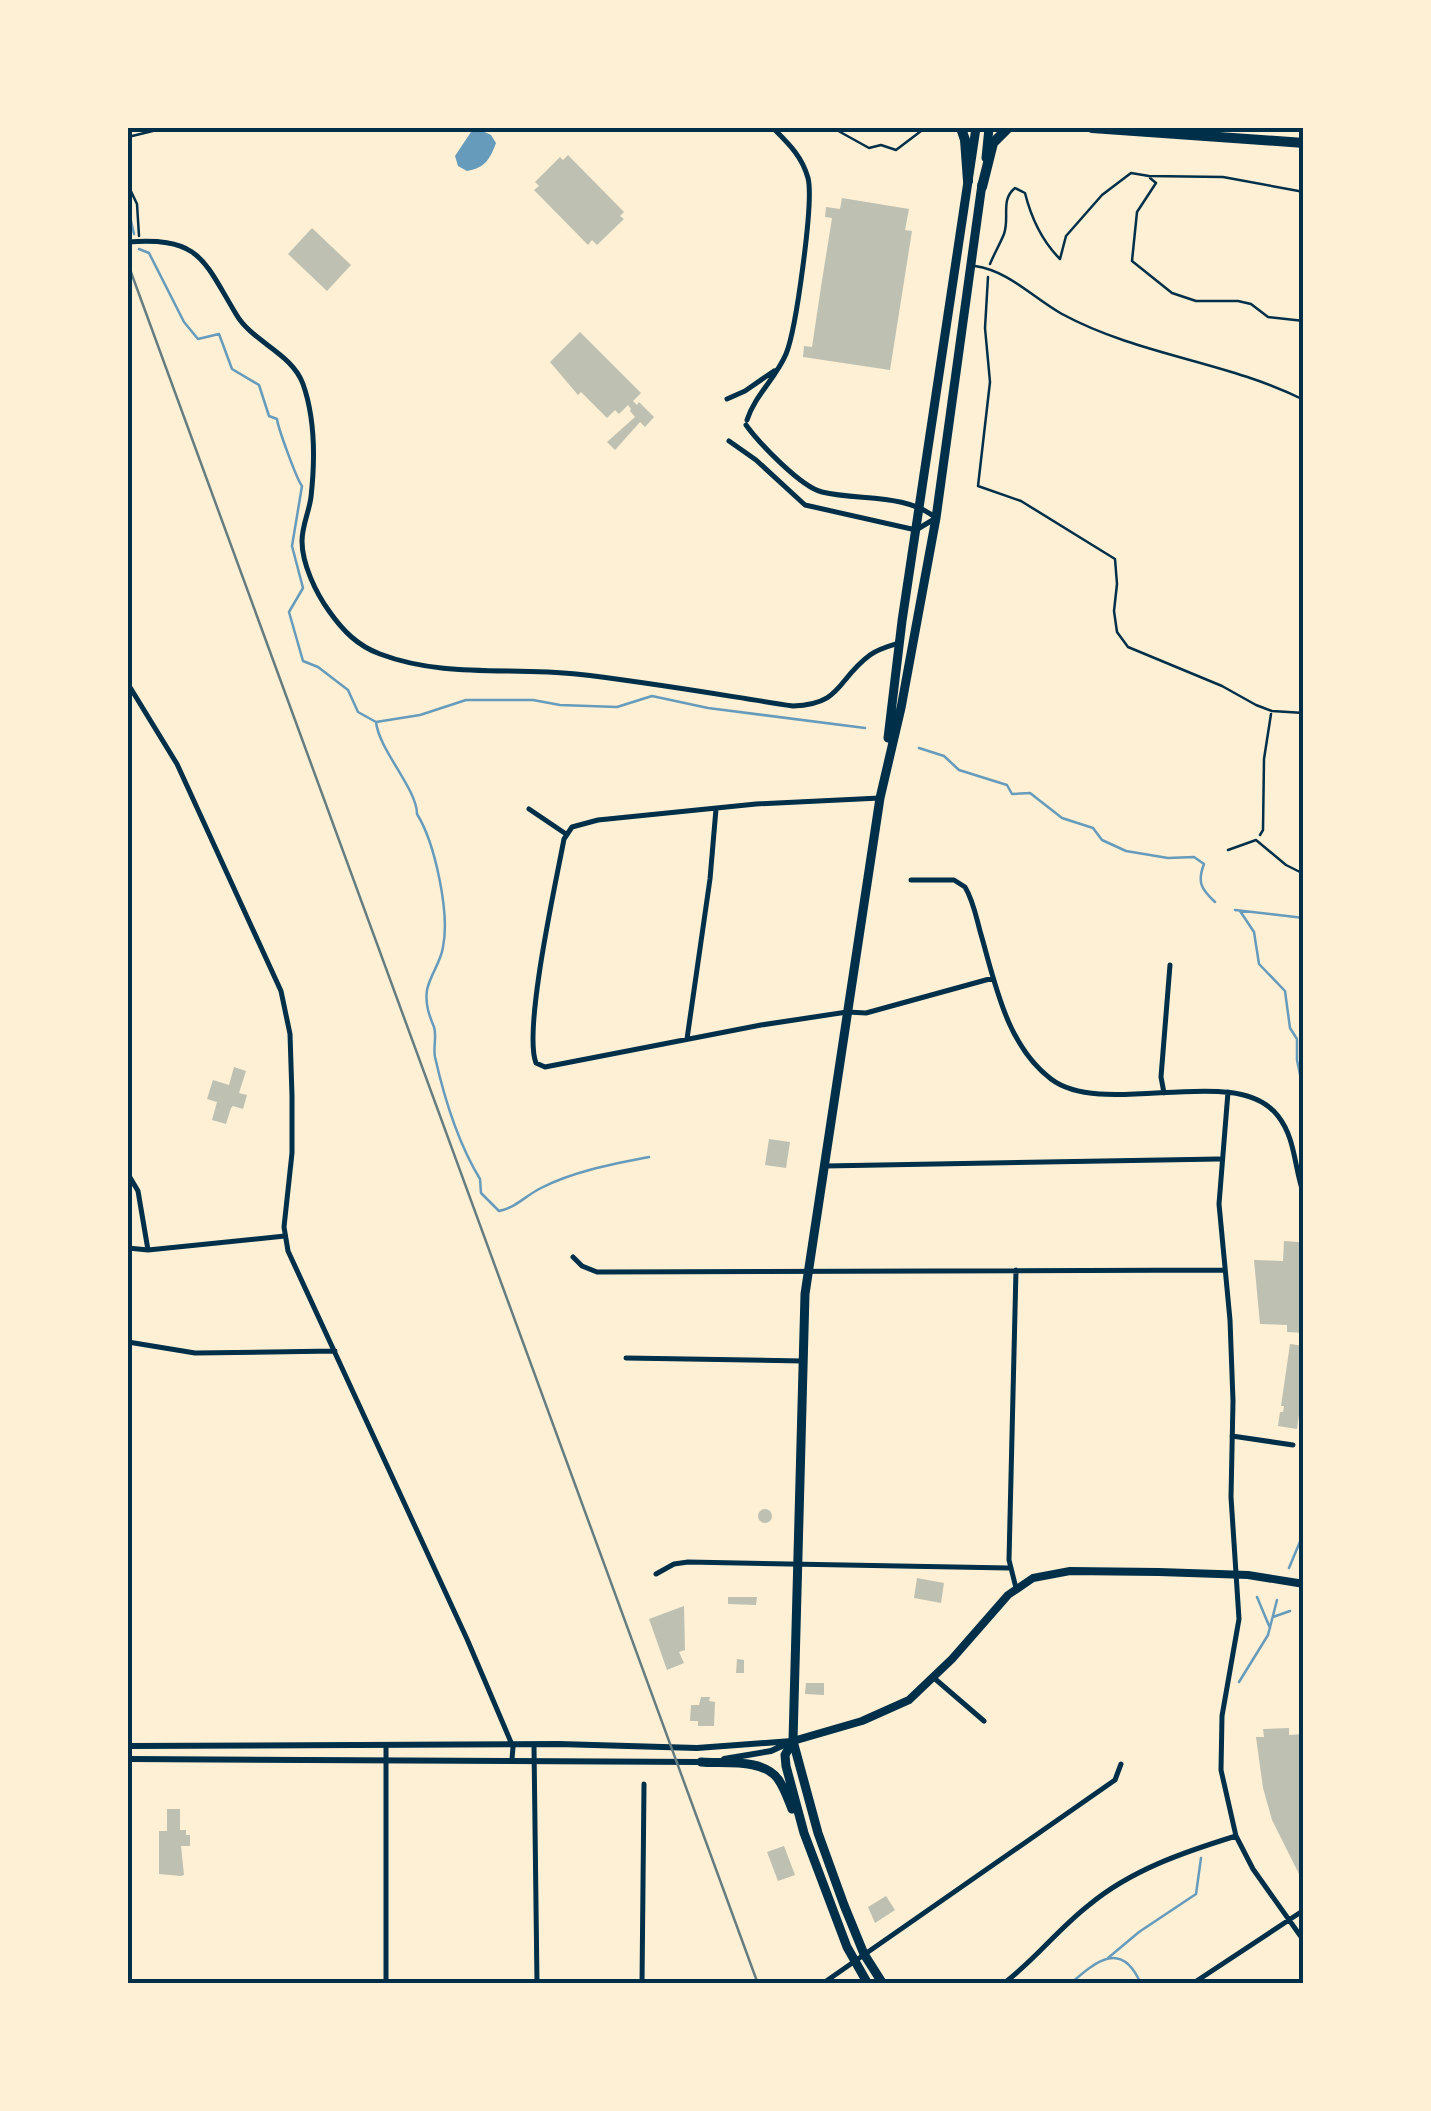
<svg xmlns="http://www.w3.org/2000/svg" width="1431" height="2111" font-family="Merriweather,serif">
<rect width="100%" height="100%" fill="#fdf0d5"/>
<!-- water -->
<path fill="#669bbc" d="M478,129l13,6 5,8c-6,16 -11,25 -29,28l-9,-5 -3,-10 16,-24z"/>
<g fill="none" stroke-linecap="round" stroke-linejoin="round">
<!-- stream -->
<path stroke="#669bbc" stroke-width="2.5" d="M128,208l6,26
M139,249l10,4 35,69 14,17 21,-5 13,35 27,16 10,31 8,3c1,9 20,61 25,67l-10,60 11,42 -14,24 14,49 15,6 30,23 10,22 18,10 44,-7 46,-15h67l27,5 57,2 35,-11 56,12 157,20
M376,722c3,28 41,67 41,92 18,29 33,99 26,133 -2,15 -13,28 -16,43 -2,14 2,25 7,37 3,9 -1,20 1,30 9,40 23,86 45,122l1,14 18,18c18,-4 26,-15 42,-23 33,-17 72,-24 108,-31
M919,748l25,8 15,14 48,15 5,9 18,-1 32,25 31,10 9,12 24,11 42,7 26,-1 10,7c-7,18 -3,25 11,38
M1235,910l69,8
M1240,911l14,21 5,32 26,27 5,37 7,11v21l7,34
M1289,1568l15,-36
M1257,1597l13,31
M1273,1617l17,-6
M1239,1682l29,-47 9,-35
M1108,1958l31,-26 57,-38 5,-36
M1070,1984c27,-24 52,-44 71,0"/>
</g>
<!-- building -->
<path fill="#bec0b2" d="M568,155l56,57 -4,4 4,3 -27,26 -5,-5 -4,5 -54,-55 5,-4 -4,-4 25,-25 3,3z
M842,198l67,11 -4,21 7,1 -22,139 -87,-13 1,-11 8,1 9,-60 11,-69 -7,-1 1,-10 14,2z
M312,228l39,37 -24,26 -39,-37z
M580,332l61,61 -8,8 4,4 2,-3 15,15 -9,10 -5,-5 -25,28 -8,-8 28,-25 -5,-6 1,-2 -3,-4 -9,9 -4,-4 -8,8 -26,-26 -3,3 -28,-33z
M234,1067l12,4 -7,22 8,2 -4,14 -10,-3 -2,2 -5,16 -14,-4 5,-18 -10,-3 6,-19 16,5z
M769,1139l21,3 -4,26 -21,-3z
M1300,1215h4v118l-17,-1v-7l-27,-1 -6,-64 29,1 1,-20 15,1z
M1290,1344l14,2v34l-7,49 -19,-3 2,-14h3l1,-6h-3z
M758 1516a7 7 0 1 1 14 0a7 7 0 1 1-14 0Z
M917,1578l27,5 -3,20 -27,-5z
M728,1597h29l-1,8 -28,-1z
M684,1606l1,44 -6,2 5,11 -17,7 -18,-51z
M737,1659l7,1v13h-8z
M806,1683h18v12l-19,-1z
M701,1697h9l-1,4 6,1 -1,24h-16v-5h-8l1,-16h8z
M1289,1728v7l15,-1v150l-32,-64 -9,-32 -7,-51h8l-1,-8z
M167,1809h13v21h6v5h4v11h-9l3,29 -3,1 -22,-2v-43h8z
M784,1846l11,29 -17,6 -11,-29z
M886,1896l9,14 -20,13 -7,-16z"/>
<g fill="none" stroke-linecap="round" stroke-linejoin="round">
<!-- path -->
<path stroke="#003049" stroke-width="2.5" d="M222,128h1
M833,128l36,20 12,-3 15,5 29,-22
M128,137l37,-9
M1150,178l6,5 -19,29 -5,49 40,32 24,8h42l13,3 17,13 36,4
M128,185l9,19 2,32
M990,264c4,-10 10,-20 14,-30 6,-17 -4,-34 11,-46l10,5c6,24 18,49 35,66l6,-23 36,-41 29,-22 18,3 74,1 81,15
M988,277l-3,51 5,54 -12,104 43,15 94,58 2,25 -3,27 3,21 11,15 94,39 34,19 16,6 32,2
M1260,835l3,-5 1,-71 7,-45"/>
<!-- service -->
<path stroke="#003049" stroke-width="2.5" d="M975,266c34,5 57,31 87,48 78,42 164,47 242,86
M1228,850l28,-10 30,25 18,9"/>
<!-- minor -->
<path stroke="#003049" stroke-width="5" d="M128,242c72,-5 75,17 108,72 16,28 56,39 67,70 12,34 12,77 8,113 -2,15 -9,29 -9,44 0,23 14,52 27,70 14,20 29,35 51,43 63,24 130,13 196,20 72,8 145,21 217,32 50,-2 43,-26 77,-51 8,-6 19,-9 29,-12
M727,399l18,-8 29,-20
M747,420c8,-25 29,-42 39,-66 10,-24 28,-153 22,-176 -6,-22 -20,-35 -35,-50
M729,441l27,19 49,45 111,25 20,-12c-31,-25 -76,-17 -114,-26 -21,-5 -63,-49 -76,-67
M128,684l49,80 104,227 9,43 2,62v57l-8,74 4,24 179,388 46,108 -1,12
M880,798l-124,6 -158,16 -26,7 -8,12c-8,43 -41,191 -28,224l9,4 216,-42 86,-13 19,1 127,-35
M529,809l37,25
M911,880h43l11,7c8,13 11,29 15,44 15,51 26,114 71,148 54,41 185,-18 227,37 18,23 16,52 26,79
M687,1039l23,-160 6,-70
M1228,1092l-9,112 11,116 3,81 -2,96 8,122 -17,97 -1,54 15,66 17,33 51,72
M1164,1093l-3,-16 9,-112
M825,1166l394,-7
M128,1174l10,17 10,59
M128,1248l20,2 137,-14
M573,1257l9,9 15,6 627,-2
M128,1342l67,11 140,-2
M626,1358l177,3
M1232,1436l61,9
M656,1574l18,-10 14,-2 321,6
M1016,1588l-7,-28 7,-290
M934,1678l50,43
M534,1746l3,238
M386,1984v-237
M642,1984l2,-200
M822,1984l293,-204 6,-16
M1003,1984c31,-23 55,-55 86,-79 42,-35 95,-53 147,-69
M1192,1984l112,-74"/>
<!-- tertiary -->
<path stroke="#003049" stroke-width="6" d="M128,1746l431,-2 138,4 95,-7
M128,1759l573,3
M724,1759l47,-8 22,-10"/>
<!-- secondary -->
<path stroke="#003049" stroke-width="8" d="M793,1741l69,-20 47,-21 43,-41 56,-64 25,-17 37,-7 89,1 89,3 56,9"/>
<!-- primary -->
<path stroke="#003049" stroke-width="9" d="M986,158l3,-30
M888,738l14,-117 74,-493
M793,1741l-8,14 1,11 18,67 43,114 21,37
M701,1762c23,2 62,-4 77,17 6,8 10,20 14,30
M883,1984l-19,-30 -20,-49 -26,-72 -25,-92 12,-447 75,-496 21,-90 35,-190 46,-334"/>
<!-- motorway -->
<path stroke="#003049" stroke-width="10" d="M961,128l4,12 3,41
M1092,128l212,15
M982,187l11,-44 15,-15"/>
<!-- rail -->
<path stroke="#657d81" stroke-width="2.5" d="M128,264l630,1720"/>
</g>
<!-- border -->
<rect width="1431" height="2111" fill="none" stroke="#fdf0d5" stroke-width="260"/>
<rect x="130" y="130" width="1171" height="1851" fill="none" stroke="#003049" stroke-width="4"/>
</svg>
